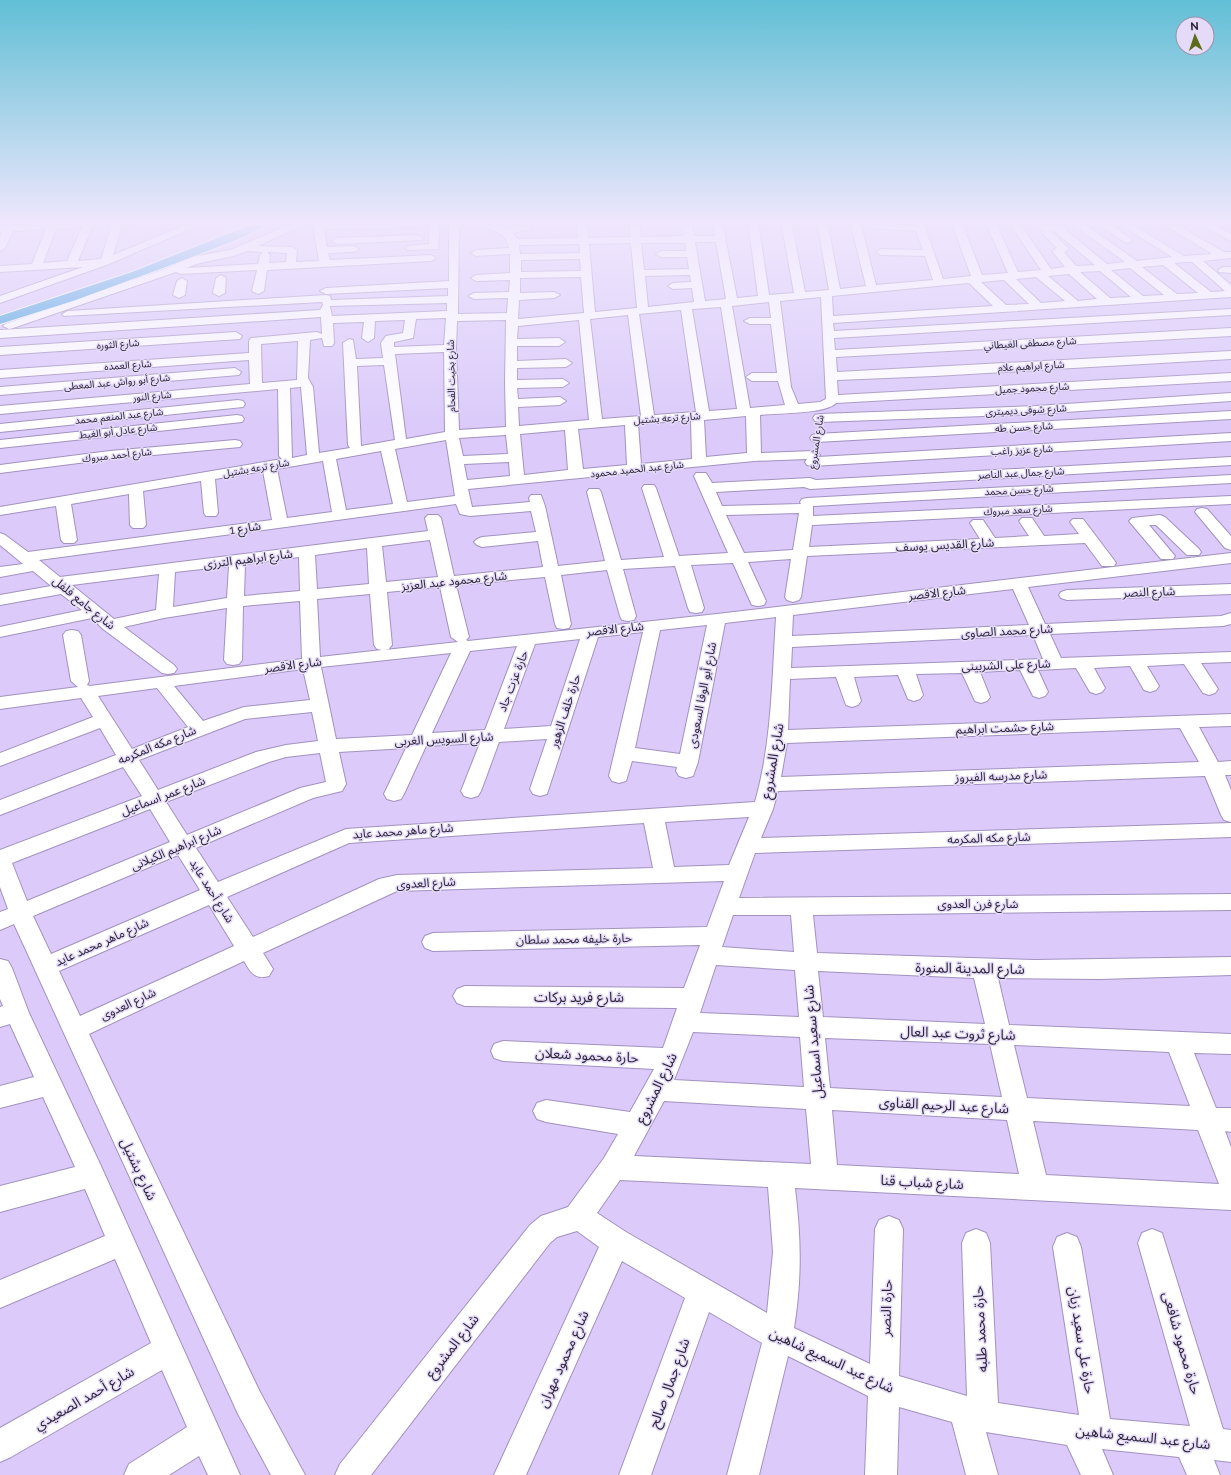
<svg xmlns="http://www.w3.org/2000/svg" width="1231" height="1475" font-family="Raleway,'Noto Sans Arabic',sans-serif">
<rect width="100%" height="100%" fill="#dbcafa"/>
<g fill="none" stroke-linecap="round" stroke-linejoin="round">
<!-- minor casing -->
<g stroke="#a292bf" stroke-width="2">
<path id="minor" d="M81,221h59l-5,3 -13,1 -9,30 82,-34h14l-100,43 -109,39v-7l83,-29 -83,5v-6l32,-2 14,-35 -33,2 -8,17 -5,3v-14l2,-5h-2v-6zM112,225l-11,34 -23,2 14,-34zM82,227l-15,34 -24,2 13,-34z
M298,221h14l-54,25 34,1 5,3 -1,12 23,-1 -6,-35 1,-5h10v2l95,-2 4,3 -5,3 -94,2 3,18 27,-1 5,3 -5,3 -26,1 2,7 101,-5 5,3 -5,3 -164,9 -3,21 -6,3 -6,-3 5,-21 -76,4 -5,-2 -163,56 -4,1 -6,-3 2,-2 157,-54 31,-13 40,-8zM247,251l16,1 -3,3 -2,9 -72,4c20,-9 42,-8 61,-17zM267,252l20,1 -1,9 -17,1 1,-8z
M430,221h10l-2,28 -31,1 -1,-2 1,-2 22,-2z
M449,221h10l-1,93 49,-1 1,-15 -34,1 -6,-3 6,-3 35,-1 1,-12 -34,1 -5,-3 5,-3 34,-2v-19l-34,2 -5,-3 5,-3 33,-2c-4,-21 -22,-15 -34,-27h14l17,8 16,-4 1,-4h10l-3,8 -17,4 4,6 61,-1 -1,-17h10l1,17 43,-1 -2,-16h10l2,16 43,-1 -2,-15h10l2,15h21l-3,-15h10l15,77 21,-2 -10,-75h10l11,74 25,-2 -13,-72h10l14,71 24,-2 -12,-69h10l13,68 26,-3 -16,-65h10l16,64 57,-5 -8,-24 -44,-1 -5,-3 5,-3 42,1 -7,-19 -46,-3 -2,-2 2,-2 3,-1 41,2 -1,-4h10l20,58 28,-3 -20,-55h10l21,54 26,-2 -23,-52h10l23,51 23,-2 -33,-49h10l33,48 14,-2 -13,-16 5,-3 -14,-14v-4l-4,-1 -2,-2 2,-2 22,1 46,38 18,-2 -57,-41h12l57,40 35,-4 -58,-36h12l58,35 28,-2 -54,-33h12l54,31h7v6l-28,3 28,24v12l-398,26 1,8 397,-22v6l-397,23 1,12 396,-22v8l-395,21 1,15 394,-21v8l-296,17 -98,4 1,15 393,-22v8l-395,22c-9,11 -60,10 -76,12l1,38 52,-2 5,1 2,3 -2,2 413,-24v8l-419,25 -5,-1 -2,-3 2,-3 -53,2 -286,28 4,18 58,-5 -1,-4 2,-3h10l4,11 13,60 47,-5 -18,-69 2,-3h10l2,3 20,68 43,-3 -22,-69 2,-3h10l2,3 23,68 49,-3 -34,-77 2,-3h10l6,10 98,-5 6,2 415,-23v8l-421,24 -6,-2 -88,5 6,14 79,-2 -1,-2 2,-3 5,-1 424,-23v8l-418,23v10l418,-20v8l-419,21 -3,22 171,-8 -10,-16 3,-3h10l12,18 34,-2 -10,-15 3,-3h10l12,18 35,-2 -9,-12 3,-3h10l31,41 2,3 -2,3h-12l-17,-23 -278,13 -6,41 -2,3 -6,2 -6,-2 -2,-3 6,-38 -43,3 18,39 -2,4 -6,1 -6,-1 -2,-4 -17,-38 -42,2 13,43 -2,4 -6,1 -6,-1 -2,-4 -13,-42 -52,3 13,47 -2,4 -6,1 -6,-1 -2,-4 -13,-46 -46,5 10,49 -2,4 -6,1 -6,-1 -2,-4 -10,-47 -89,8 13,52 -3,3 2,1 249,-27 514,-61v10l-203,24 17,37 176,-8 10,-3v11l-8,2 -173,8 11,24 170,-6v10l-30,1 17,26 -3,4 -6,2 -6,-2 -19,-29 -37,2 12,20 -3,4 -6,2 -6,-2 -14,-24 -36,2 11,20 -3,4 -6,2 -6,-2 -14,-24 -38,2 10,22 -3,4 -6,2 -6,-2 -13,-26 -40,2 10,25 -3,4 -6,2 -6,-2 -13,-28 -46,1 7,21 -3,4 -6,2 -6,-2 -10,-24 -44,2 7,24 -3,4 -6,2 -6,-2 -10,-28 -46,2 -2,51 443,-16v12l-32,1 19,35 13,-1v14h-6l6,15v32l-7,-2 -3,-5 -16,-39 -427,15 -5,18 -12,29 470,-15v14l-476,16 -16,45 492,-4v16l-418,5 4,38 218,7 196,-3v18l-131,4 -102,-1 11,47 222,9v20l-37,-1 22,55h15v24l-6,-1 6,16v63l-436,-22c6,49 7,91 -1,140l76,36 5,-135 4,-9 10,-4 10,4 4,9 -4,147 68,20 -5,-153 4,-10 10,-4 10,4 4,10 8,160 81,12 -26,-168 4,-10 10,-4 10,4 4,10 29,172 80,7 -52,-183 4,-10 10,-4 10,4 61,196 8,1v32l-17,-2 6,15h-33l-8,-18 -77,-8 11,26h-32l-14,-30 -81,-13 12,43h-32l-14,-53 -53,-15 -2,68h-32l3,-79 -80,-40 -29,119h-32l35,-132 -53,-31 -58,163h-32l66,-177 -63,-37 -96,214h-32l105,-228 -22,-16 -20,6 -7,6 -179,232h-36l5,-11 190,-239 11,-9 27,-9 36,-49 14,-24 -72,-12 -9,-3 -4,-8 4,-8 9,-3 84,12 24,-43 -151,-8 -9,-3 -3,-7 3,-7 9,-3 160,7 14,-40 -212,-2 -8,-3 -4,-7 4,-7 8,-3 219,2 16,-43 -267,6 -8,-3 -3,-6 3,-6 8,-3 274,-6 17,-46 -327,10 -134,62 10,16 -4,7c-14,4 -18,-3 -25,-15l-155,73 171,358 45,83h-34l-33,-61 -224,-490 -14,6v-18l8,-3 -8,-22v-37l142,-54 -19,-29 -123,48v-15l116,-45 -16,-27 -100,38v-13l93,-36 -12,-19 -81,11v-12l78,-10 -7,-6 -8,-46 3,-4 6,-1 6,1 3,4 8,46 -2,4 3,1 212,-27 -2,-58 -57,5 -1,54 -3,4 -6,1 -6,-1 -3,-4 3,-52 -63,10 -40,9 50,38 3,4 -3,4 -6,1 -6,-1 -59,-44 -11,-11 -92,19v-10l82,-17 -21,-16 -61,11v-10l51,-9 -18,-15 -33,6v-10l23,-3 -23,-19v-12l5,2 23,17 244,-32 -9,-49 -48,8 3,34 -2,3h-10l-2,-3 -3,-32 -58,10 3,34 -3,3h-10l-3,-3 -1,-31 -58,10 6,36 -3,3h-10l-3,-3 -5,-34 -56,9v-8l282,-48 -3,-3 -1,-67 -278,25v-8l250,-22 -1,-24 -249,18v-8l249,-17v-12l2,-3 66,-6 5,2 -1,-17 -321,21v-8l320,-20 3,-5 -1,-3 -258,14 -2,-2 6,-3 258,-16 4,1 1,4 117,-4v-8l-122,6 -6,-3 6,-3 123,-7zM1051,231h3l41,34 -19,1 -12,-14 5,-3zM695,242h21l10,57 -21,2zM631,243l6,65 -42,4 -6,-68zM641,243h44l1,8h-25l-5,3 5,3h26l2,12 -45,1zM579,244l1,9 -60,1 -1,-9zM580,259l1,12 -60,1v-12zM1186,262h6l33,29 -14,1 -37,-29zM1163,265l35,28 -21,1 -35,-27zM1130,268l34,27 -21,1 -32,-26zM1100,271l31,26 -21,1 -30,-26zM1069,274l28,25 -19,2 -30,-25zM690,275l1,7 -18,1 -5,3 5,3 19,-1 2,14 -46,5 -3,-31zM581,277l3,36 -66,6 1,-19 35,-2 6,-3 -6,-3 -34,1v-15zM1036,277l29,24 -24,2 -25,-24zM1004,280l25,24 -23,1 -25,-23zM969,283l24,23 -160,10 -1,-20zM821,297l5,102 -6,3 -22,2 -7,-17 -11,-86zM769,302l2,16h-21l-6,3 6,3h21l6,49h-25l-6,4 6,4h26l7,24 -35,3 -18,-102zM447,303v8l-115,5 -2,-10zM721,307l16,102 -28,2 -17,-102zM681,310l15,102 -42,3 -15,-101zM628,315l13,101 -39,3 -12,-100zM446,318l-2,27 -50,2v-5l19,-4 3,-19zM405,320l-2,13 -17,3 -5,7 2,15 -27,1 -3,-19 -4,-1 -6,4 5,102 2,3 -31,5 -6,-66 -5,-9 2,-38 12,-2 2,8h8l2,-3 -1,-20 31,-1 -2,16 6,4 6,-4 1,-17zM506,320l-1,62 1,45 -47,3 -3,-82 1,-27zM579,320l10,100 -70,6 -1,-19 42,-2 6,-4 -6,-4 -42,2 -1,-11 46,-1 6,-4 -6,-4 -46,1v-12l49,-1 6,-4 -6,-4 -49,2v-15h42l6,-4 -6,-4 -42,1 1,-13zM298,341l-1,39 -35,3 -1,-39zM444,352l1,80 -39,7 -11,-85zM384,365l11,75 -34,6 -4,-80zM301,387l6,68 -15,3 -2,-70zM746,416l1,37 -41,4 -2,-37zM691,420l1,39 -51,5 -3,-40zM625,425l2,40 -44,4 -5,-40zM565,430l3,40 -44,5 -4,-41zM506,435l2,19 -45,2 -4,-18zM446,440l9,56 -48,6 -12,-53zM381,451l12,53 -47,6 -10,-51zM323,461l9,51 -45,6 -10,-49zM509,462l1,14 -43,4 -3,-16zM456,504l4,10 10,2 61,-5 5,21 -54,5 -5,2 -3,3 3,3 5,2 56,-6 5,26 -89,9 -13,-58 -3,-3h-10l-3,3 3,13 -368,46 -21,-17zM799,513l-6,37 -49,3 -18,-38zM430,540l8,37 -52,5 -4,-36zM367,548l2,36 -52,5 -2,-34zM299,557l1,34 -56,5 1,-32zM229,566l-2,32 -54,9 2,-35zM159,574l-3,36 -42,9 -42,-34zM440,587l11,50 7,5 -73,8 4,-1 3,-4 -5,-53zM1013,589l16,36 -237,11 1,-21zM370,594l4,51 3,4 5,1 -62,7 -3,-58zM776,617c-4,62 -4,125 -21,185l-409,27 -128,53 -22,-34 117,-50 29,-7 4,-7 -7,-32 67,-4 -22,46 3,5 7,2 7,-2 3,-5 22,-48 54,-3 -19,48 3,5 7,2 7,-2 3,-5 18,-49 48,-3 -17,50 3,5 7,2 7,-2 51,-157 45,-5 -34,144 3,5 7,2 7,-2 6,-20 45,6 -1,4 3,5 7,2 7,-2 5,-14 27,-139zM707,625l-27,129 -45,-6 25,-118zM1033,635l10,24 -252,9 1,-21zM580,639l-29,87 -47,3 31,-85zM517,646l-32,84 -53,3 38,-82zM451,653l-39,82 -76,4 -15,-72zM303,669l7,31 -66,7 -41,14 -29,-35zM157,688l31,39 -56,22 -34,-53zM312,712l6,29 -32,4 -30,7 -98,38 -19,-30 106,-41zM1180,728l19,34 -418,15 6,-34zM320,753l6,29 -26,6 -113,47 -21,-33 103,-40 17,-5zM150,809l20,33 -143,59 -15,-38zM749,817l-20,48 -55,2 -9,-45zM644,823l9,45 -256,7 -18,4 -126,58 -26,-40 122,-54zM178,855l22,35 -149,64 -18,-38zM209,905l25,41 -154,70 -21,-45zM733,915h58l3,37 -72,-5zM716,965l79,5 4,47 -99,-4zM818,971l156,7 11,46 -162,-7zM693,1032l107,5 4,50 -130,-7zM825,1038l165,6 12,53 -172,-9zM1014,1045l155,7 21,54 -163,-8zM664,1101l142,8 5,55 -177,-8zM832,1110l175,10 12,54 -182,-9zM1033,1121l165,9 21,54 -173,-9zM620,1180l148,7 5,65 -6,61 -141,-81 -29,-19z
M1094,221h12l27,19 -5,3 -4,-1z
M1194,221h13l24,13v7z
M418,235l5,3 -1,2 -85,4 -5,-3 5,-3z
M1223,267h8v6l-12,-1 -1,-2z
M221,275l5,3 -1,15 -6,3 -6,-3 3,-15z
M182,278l5,3 -2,14 -6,3 -6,-3 4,-14z
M236,332l6,4 -2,3 -240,16v-8z
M235,368l6,4 -2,3 -239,20v-8z
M1231,393v8l-195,13 -216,8 -5,-1 -2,-3 2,-3 5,-1 216,-8z
M238,400l5,1 2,3 -2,3 -243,25v-8z
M1231,411v8l-414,23 -5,-1 -2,-3 2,-3 5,-1z
M237,415l5,1 2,3 -2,3 -242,26v-8z
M235,440l5,1 2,3 -2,3 -130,12 -110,14v-8l110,-14z
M1202,508l5,1 24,27v14l-6,-2 -30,-36 2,-3z
M1160,515l5,2 34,32 2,3 -2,3h-12l-31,-30h-7l26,31 -2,3h-12l-32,-38 3,-3z
M1231,584v10l-164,6 -6,-2 -2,-3 2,-3 6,-2z
M0,959l8,2 4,7 17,45 72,153 139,309h-32l-9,-19 -30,19h-45l5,-11 58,-37 -25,-57 -151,87 -11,5v-34l151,-85 -36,-84 -115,49v-28l105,-44 -20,-47 -85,23v-26l75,-19 -32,-70 -43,11v-22l34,-9 -24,-53 -10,3v-20l3,-1 -3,-7z"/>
</g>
<!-- highway casing -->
<g stroke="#fff" stroke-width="2">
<path id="highway" d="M260,221h15l-34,17 -67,26 -101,37 -73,23v-8l132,-44z"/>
</g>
<!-- minor -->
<use href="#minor" fill="#fff" fill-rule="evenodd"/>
<!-- highway -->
<use href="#highway" fill="#41a0dd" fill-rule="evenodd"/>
</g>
<!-- sky -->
<linearGradient id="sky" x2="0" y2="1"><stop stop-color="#61bfd5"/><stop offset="0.52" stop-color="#efe7fd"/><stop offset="1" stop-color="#efe7fd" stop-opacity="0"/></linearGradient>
<rect width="1231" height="428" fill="url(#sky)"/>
<g text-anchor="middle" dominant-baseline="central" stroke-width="3" stroke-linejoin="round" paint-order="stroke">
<!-- far-street labels -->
<g font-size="10" fill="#2c2638" stroke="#e5dbf8">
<text transform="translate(1030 343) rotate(-3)">شارع مصطفى الغيطاني</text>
<text transform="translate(118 344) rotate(-4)">شارع الثوره</text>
<text transform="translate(128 365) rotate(-4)">شارع العمده</text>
<text transform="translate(1031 366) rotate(-3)">شارع ابراهيم علام</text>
<text transform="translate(451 376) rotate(-91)">شارع بخيت الفحام</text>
<text transform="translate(117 382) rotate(-5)">شارع أبو رواش عبد المعطى</text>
<text transform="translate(1032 388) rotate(-3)">شارع محمود جميل</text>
<text transform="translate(152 396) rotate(-5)">شارع النور</text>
<text transform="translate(1026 410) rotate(-3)">شارع شوقى ديميترى</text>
<text transform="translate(119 416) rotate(-6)">شارع عبد المنعم محمد</text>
<text transform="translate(667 418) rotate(-4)">شارع ترعه بشتيل</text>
<text transform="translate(1024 427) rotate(-3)">شارع حسن طه</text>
<text transform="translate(118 431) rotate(-6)">شارع عادل أبو الغيط</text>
<text transform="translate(816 442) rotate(-81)">شارع المشروع</text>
<text transform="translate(1022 450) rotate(-3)">شارع عزيز راغب</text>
<text transform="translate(117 455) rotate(-6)">شارع أحمد مبروك</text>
<text transform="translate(256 468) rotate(-10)">شارع ترعه بشتيل</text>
<text transform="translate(637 469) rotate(-6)">شارع عبد الحميد محمود</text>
<text transform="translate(1021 473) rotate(-3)">شارع جمال عبد الناصر</text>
<text transform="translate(1019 490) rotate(-3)">شارع حسن محمد</text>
<text transform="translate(1018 510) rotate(-3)">شارع سعد مبروك</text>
</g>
<!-- street labels -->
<g font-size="12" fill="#2c2638" stroke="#e5dbf8">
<text transform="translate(245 528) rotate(-8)">شارع 1</text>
<text transform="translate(945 545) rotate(-3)">شارع القديس يوسف</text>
<text transform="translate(248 559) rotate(-7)">شارع ابراهيم الترزى</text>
<text transform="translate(454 581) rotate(-6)">شارع محمود عبد العزيز</text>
<text transform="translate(1149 592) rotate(-2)">شارع النصر</text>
<text transform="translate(937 593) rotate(-6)">شارع الاقصر</text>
<text transform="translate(84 603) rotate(39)">شارع جامع فلفل</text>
<text transform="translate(615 629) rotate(-6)">شارع الاقصر</text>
<text transform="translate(1007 631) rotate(-3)">شارع محمد الصاوى</text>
<text transform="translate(293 665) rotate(-7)">شارع الاقصر</text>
<text transform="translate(1006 665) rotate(-2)">شارع على الشربينى</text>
<text transform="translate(513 681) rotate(-69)">حارة عزت جاد</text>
<text transform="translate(702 695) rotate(-79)">شارع أبو الوفا السعودى</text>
<text transform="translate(565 711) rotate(-72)">حارة خلف الزهور</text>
<text transform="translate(1005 728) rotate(-2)">شارع حشمت ابراهيم</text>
<text transform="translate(444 739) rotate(-3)">شارع السويس الغربى</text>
<text transform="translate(157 745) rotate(-22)">شارع مكه المكرمه</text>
<text transform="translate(1001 776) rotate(-2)">شارع مدرسه الفيروز</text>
<text transform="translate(163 796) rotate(-21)">شارع عمر اسماعيل</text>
<text transform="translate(403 831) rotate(-4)">شارع ماهر محمد عايد</text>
<text transform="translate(989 838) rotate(-2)">شارع مكه المكرمه</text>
<text transform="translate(176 848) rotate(-23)">شارع ابراهيم الكيلانى</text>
<text transform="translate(426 883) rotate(-3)">شارع العدوى</text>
<text transform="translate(212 891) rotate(58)">شارع أحمد عايد</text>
<text x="978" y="904">شارع فرن العدوى</text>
<text transform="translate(574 939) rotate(-1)">حارة خليفه محمد سلطان</text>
<text transform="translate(102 942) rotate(-24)">شارع ماهر محمد عايد</text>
<text transform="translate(128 1004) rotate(-25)">شارع العدوى</text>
</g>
<!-- near-street labels -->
<g font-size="14" fill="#2c2638" stroke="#e5dbf8">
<text transform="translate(772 761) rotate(-80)">شارع المشروع</text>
<text transform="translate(970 968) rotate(1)">شارع المدينة المنورة</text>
<text x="579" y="997">شارع فريد بركات</text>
<text transform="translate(958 1033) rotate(2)">شارع ثروت عبد العال</text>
<text transform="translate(813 1042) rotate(-95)">شارع سعيد اسماعيل</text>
<text transform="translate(587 1055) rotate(3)">حارة محمود شعلان</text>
<text transform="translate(656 1088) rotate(-64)">شارع المشروع</text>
<text transform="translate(944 1105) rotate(3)">شارع عبد الرحيم القناوى</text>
<text transform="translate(139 1169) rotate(65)">شارع بشتيل</text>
<text transform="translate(922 1182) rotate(3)">شارع شباب قنا</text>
<text transform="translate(886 1308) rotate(-88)">حارة النصر</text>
<text transform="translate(980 1329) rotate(-93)">حارة محمد طلبه</text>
<text transform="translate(1082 1340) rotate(81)">حارة على سعيد زيان</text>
<text transform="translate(1182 1343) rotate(74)">حارة محمود شافعى</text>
<text transform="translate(452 1346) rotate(-52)">شارع المشروع</text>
<text transform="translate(563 1359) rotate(-66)">شارع محمود مهران</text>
<text transform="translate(832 1360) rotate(25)">شارع عبد السميع شاهين</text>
<text transform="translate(669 1383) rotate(-70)">شارع جمال صالح</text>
<text transform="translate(84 1398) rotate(-30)">شارع أحمد الصعيدي</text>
<text transform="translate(1143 1437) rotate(6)">شارع عبد السميع شاهين</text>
</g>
</g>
<!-- north arrow -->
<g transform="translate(1195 36) rotate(357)"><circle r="19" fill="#e5dbf8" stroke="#9b93ab"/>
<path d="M0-3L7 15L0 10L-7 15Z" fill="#5c6d19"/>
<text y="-6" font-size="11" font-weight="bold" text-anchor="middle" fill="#2c2638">N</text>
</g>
</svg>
